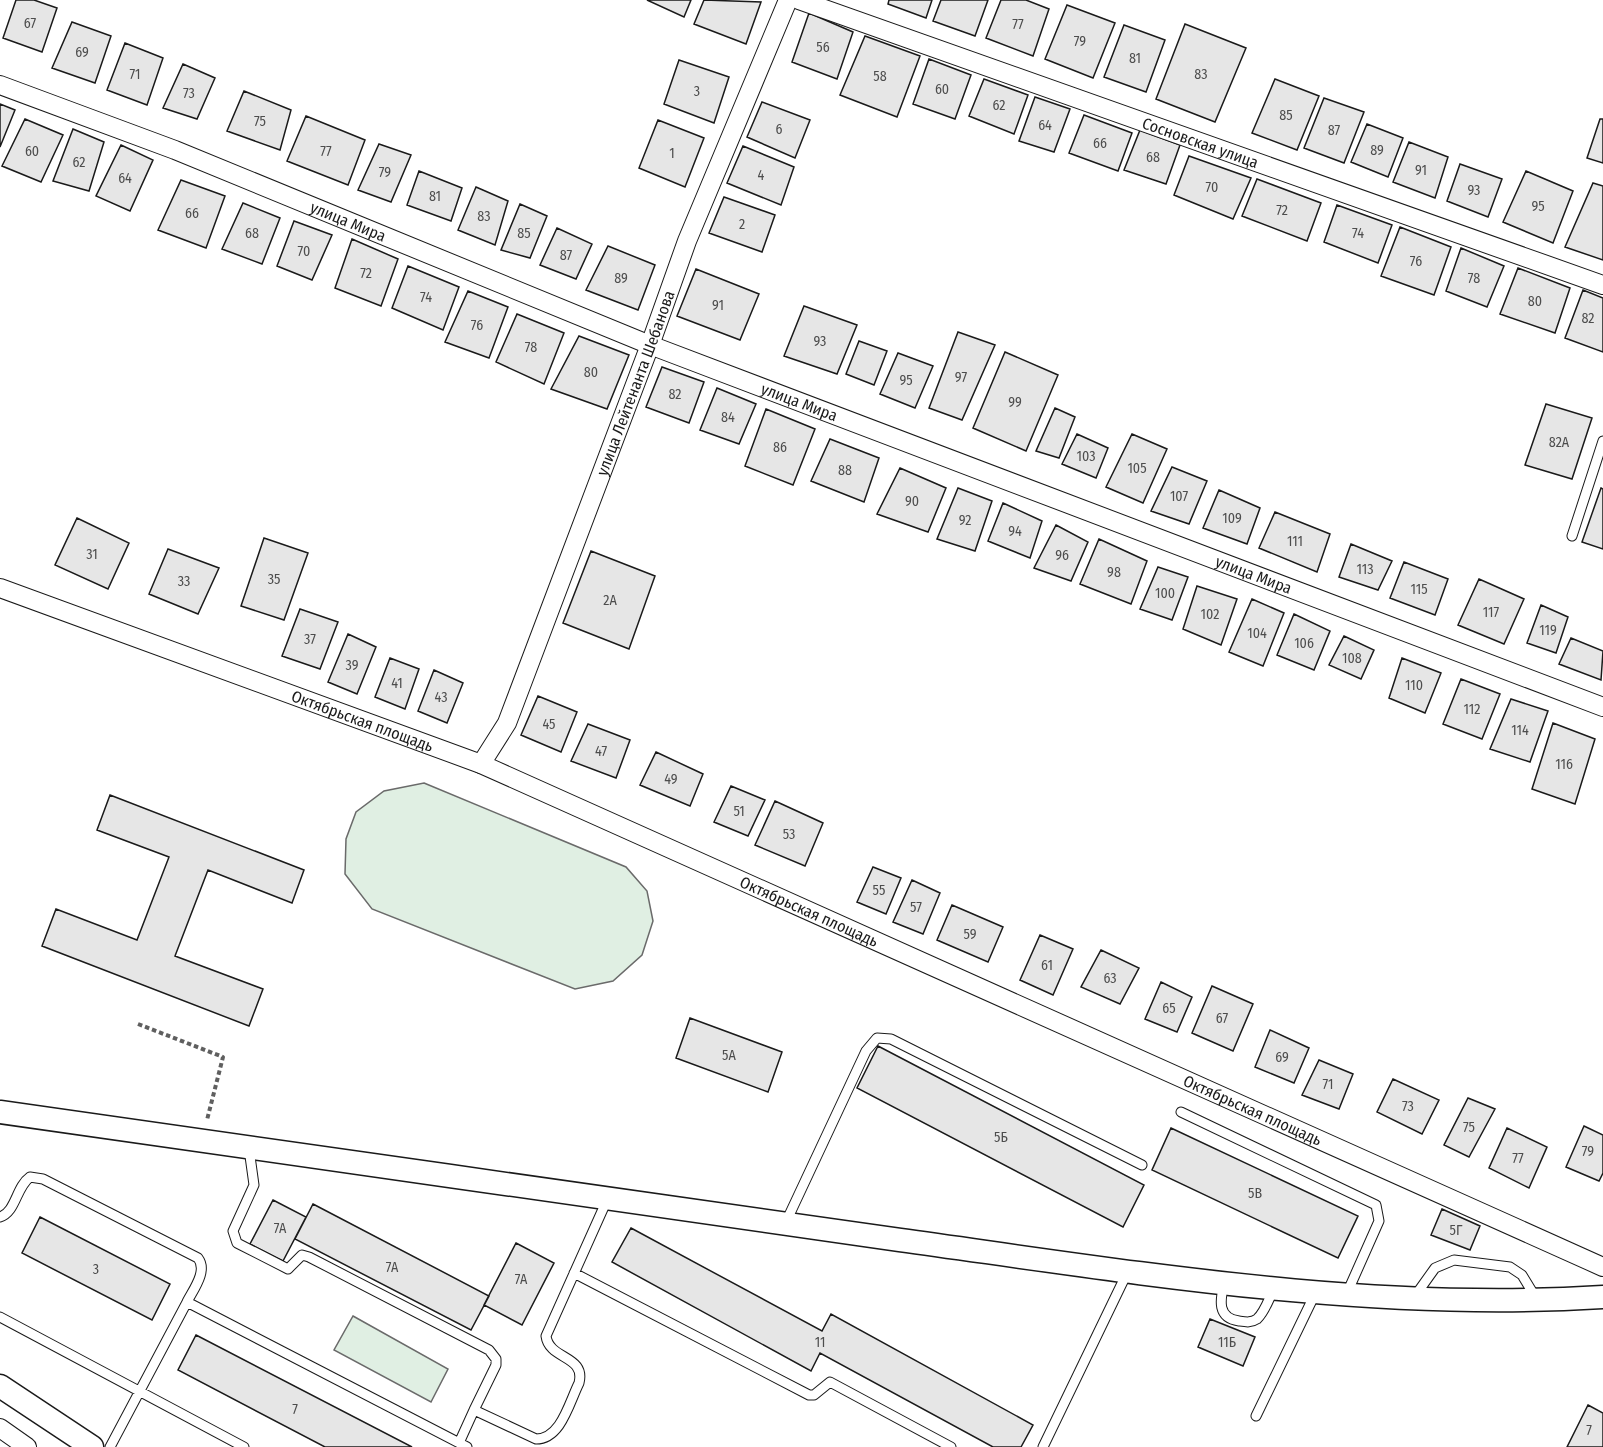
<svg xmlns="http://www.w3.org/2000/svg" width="1603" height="1447" font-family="'Fira Sans Condensed',sans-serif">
<rect width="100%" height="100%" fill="#fff"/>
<!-- green -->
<path fill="#e0efe3" stroke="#6a6a6a" stroke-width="1.5" d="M424,783l202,84 21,24 6,30 -11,34 -29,26 -38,8 -203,-80 -27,-35 1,-35 10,-27 28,-21z
M353,1316l95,53 -17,33 -97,-52z"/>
<!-- building -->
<path fill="#e6e6e6" stroke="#1a1a1a" stroke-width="1.5" d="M16,0h18l23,8 -15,44 -39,-14z
M647,0h44l-7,17z
M704,0l57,2 -15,42 -52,-20z
M889,0h43l-6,18 -38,-14z
M941,0h47l-13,36 -42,-15z
M1001,0h25l23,9 -16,47 -47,-18z
M1067,5l48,18 -22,55 -48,-19z
M809,13l44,19 -16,47 -45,-17z
M72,22l39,14 -16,47 -43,-15z
M1185,24l61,24 -31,74 -59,-23z
M1124,25l41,15 -19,52 -42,-15z
M865,36l55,20 -23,61 -57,-22z
M125,43l38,15 -16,47 -40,-15z
M929,59l42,16 -16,44 -42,-15z
M679,60l50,17 -15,46 -50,-19z
M183,64l32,14 -18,41 -34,-11z
M984,79l44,16 -14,39 -45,-18z
M1275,79l44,17 -22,54 -45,-17z
M244,91l47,19 -11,40 -53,-19z
M1035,97l35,12 -16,43 -35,-11z
M1324,98l40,14 -20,51 -40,-15z
M762,102l48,18 -15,38 -48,-21z
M0,104l15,6 -15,37z
M1084,115l48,18 -14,38 -49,-18z
M306,116l59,24 -17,45 -61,-24z
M25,119l38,16 -22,47 -39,-16z
M1600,119h3v44l-16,-5z
M658,120l46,18 -19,49 -46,-19z
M1367,124l36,14 -15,39 -37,-15z
M73,129l31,13 -15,49 -36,-10z
M1140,130l40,15 -14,39 -42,-14z
M1409,142l39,15 -13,41 -42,-16z
M379,144l32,11 -20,47 -33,-12z
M121,145l32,15 -23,51 -34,-15z
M743,146l51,21 -13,38 -54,-22z
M1189,156l62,22 -18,41 -59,-24z
M1460,164l42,15 -14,38 -41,-16z
M419,171l43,17 -11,33 -44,-16z
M1526,171l47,20 -20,52 -50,-21z
M1257,179l64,24 -14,38 -65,-25z
M181,180l44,16 -19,52 -48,-18z
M1593,183l10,3v74l-38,-13z
M476,187l32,14 -13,44 -37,-15z
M724,197l51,18 -13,37 -53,-19z
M243,203l37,15 -18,46 -40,-15z
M520,204l27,12 -17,42 -29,-8z
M1337,205l55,20 -14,38 -54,-21z
M294,221l38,14 -20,45 -35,-14z
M1400,227l51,20 -17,48 -53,-19z
M557,228l35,16 -16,35 -36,-14z
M352,239l46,20 -17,47 -46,-18z
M608,246l47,19 -17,45 -52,-20z
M1461,248l43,18 -17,41 -41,-16z
M408,266l51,21 -16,43 -51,-22z
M1518,268l52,20 -15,45 -55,-19z
M696,269l63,25 -19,46 -63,-24z
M1583,290l20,8v54l-38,-14z
M468,291l40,16 -19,51 -44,-16z
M804,306l53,19 -20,49 -53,-18z
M517,314l47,19 -20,51 -48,-22z
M958,332l37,13 -33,75 -33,-12z
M579,336l50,19 -22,54 -56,-20z
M859,341l28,10 -13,34 -28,-11z
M1005,352l53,23 -32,76 -53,-23z
M898,353l35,13 -18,42 -35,-14z
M662,367l42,15 -15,41 -43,-16z
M717,388l39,16 -17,40 -39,-14z
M1546,404l46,14 -20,61 -47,-14z
M1055,408l20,9 -16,41 -23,-7z
M766,409l49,20 -22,56 -48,-19z
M1077,434l31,14 -12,30 -34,-14z
M1132,434l35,15 -24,54 -37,-16z
M830,439l49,19 -15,44 -53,-21z
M1172,467l35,14 -18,43 -38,-13z
M900,468l46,20 -18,44 -51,-18z
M958,488l34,13 -17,50 -38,-12z
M1601,488l2,1v60l-21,-7z
M1219,490l41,18 -13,36 -44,-16z
M1003,503l39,18 -12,37 -42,-17z
M1275,512l55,22 -13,38 -58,-24z
M77,518l52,25 -21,46 -53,-24z
M1056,525l32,17 -17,39 -37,-13z
M264,538l44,15 -24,67 -43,-14z
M1099,539l48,22 -16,43 -51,-20z
M1351,544l41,17 -14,29 -39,-13z
M168,549l51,19 -21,46 -49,-20z
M591,551l64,25 -26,73 -66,-26z
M1404,562l44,17 -13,36 -45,-17z
M1158,567l30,10 -16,43 -32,-11z
M1479,579l45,20 -20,45 -46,-19z
M1197,586l40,13 -16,46 -38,-16z
M1252,599l32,14 -21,53 -34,-14z
M1541,605l27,12 -12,36 -29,-10z
M300,609l38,13 -18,47 -38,-13z
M1294,614l36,17 -16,39 -37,-15z
M348,634l28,13 -19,47 -29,-12z
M1344,636l30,14 -13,29 -32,-14z
M1571,638l32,13 -2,29 -42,-16z
M390,658l29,11 -14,40 -30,-12z
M1402,658l39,15 -16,40 -36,-15z
M434,670l29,13 -16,40 -29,-12z
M1461,679l39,15 -18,45 -39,-15z
M538,696l39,16 -16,40 -40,-17z
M1511,699l37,12 -18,51 -40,-13z
M1553,723l42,16 -20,65 -43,-15z
M588,724l42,16 -14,38 -45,-17z
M656,752l47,22 -13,32 -50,-21z
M731,786l34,14 -17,36 -34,-14z
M110,795l194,75 -12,33 -84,-33 -33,86 88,33 -14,37 -207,-80 14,-37 81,31 32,-83 -72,-27z
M775,801l48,22 -18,43 -50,-21z
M873,867l28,11 -15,36 -29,-12z
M912,880l28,13 -17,41 -30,-12z
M952,905l51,22 -15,35 -51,-22z
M1040,935l33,14 -20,46 -33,-15z
M1101,950l38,18 -19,36 -39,-17z
M1161,982l31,15 -15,35 -32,-13z
M1212,986l41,18 -20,47 -41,-18z
M690,1018l92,34 -14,40 -92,-34z
M1270,1030l39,18 -15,35 -39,-16z
M878,1046l266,139 -21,42 -266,-139z
M1319,1060l34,14 -14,35 -37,-14z
M1393,1079l46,21 -17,34 -45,-22z
M1468,1098l27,11 -26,48 -25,-12z
M1584,1126l19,9v38l-4,8 -33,-14z
M1171,1128l187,88 -20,42 -186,-88z
M1507,1128l40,19 -18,41 -40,-20z
M273,1200l33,17 -23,44 -33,-17z
M313,1204l176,92 -18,34 -176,-91z
M1442,1209l38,17 -10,24 -39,-15z
M40,1217l130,67 -18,36 -130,-67z
M631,1228l191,103 9,-17 202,111 -12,22h-28l-173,-94 -9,18 -199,-109z
M516,1243l38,20 -32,62 -38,-20z
M1210,1319l45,18 -12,29 -45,-19z
M196,1335l216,112h-87l-147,-77z
M1588,1405l15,8v34h-36z"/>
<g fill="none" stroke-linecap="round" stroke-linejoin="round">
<!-- service casing -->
<g stroke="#1a1a1a" stroke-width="11">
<path id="service" d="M1572,536l31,-95
M1181,1112l195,93 3,16 -32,72
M249,1149l5,36 -21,46 4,12 51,26 14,-14 7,2 180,93 7,9v6l-22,45 62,29c25,0 33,-36 43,-56 7,-28 -30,-23 -33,-47l61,-136
M0,1217c16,-5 16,-30 30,-40l13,2 155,79c10,13 -5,32 -11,44l280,145
M785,1224l81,-173 11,-13 14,1 251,126
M574,1273l235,122h5l16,-13 121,65
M1224,1284c-4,16 -7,34 15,37 7,1 12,2 18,-2 8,-7 12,-21 17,-30
M1415,1296l20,-28 19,-8 56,7 12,8 14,23
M0,1317l244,130
M1256,1416l59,-122
M459,1443l15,-33
M110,1447l77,-145
M1043,1447l84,-174"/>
</g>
<!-- minor casing -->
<g stroke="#1a1a1a" stroke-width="20">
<g id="minor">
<path id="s1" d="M799,0l804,285"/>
<path id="s2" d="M0,85l175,65 475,195 953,362"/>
<path id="s3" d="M0,588l481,176 1122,503"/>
<path id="s4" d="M481,764l26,-41 143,-378 37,-104 101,-241"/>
<path d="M0,1428l27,19"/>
</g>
</g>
<!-- tertiary casing -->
<g stroke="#1a1a1a" stroke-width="25">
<path id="tertiary" d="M0,1112c300,42 600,86 900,128 233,32 467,72 703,57
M0,1386l92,61"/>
</g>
<!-- path -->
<path stroke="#5f5f5f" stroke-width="4" stroke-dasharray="4.5 3" stroke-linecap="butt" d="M138,1024l85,33 -16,63"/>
<!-- service -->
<use href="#service" stroke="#fff" stroke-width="9"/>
<!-- minor -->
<use href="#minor" stroke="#fff" stroke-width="18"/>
<!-- tertiary -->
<use href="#tertiary" stroke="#fff" stroke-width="22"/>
</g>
<g text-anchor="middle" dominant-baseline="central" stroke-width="4.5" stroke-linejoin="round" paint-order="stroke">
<!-- number labels -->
<g font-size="14" fill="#4d4d4d">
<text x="30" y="23">67</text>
<text x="1018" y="24">77</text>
<text x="1080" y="41">79</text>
<text x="823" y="47">56</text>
<text x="82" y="52">69</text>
<text x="1135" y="58">81</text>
<text x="135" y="74">71</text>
<text x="1201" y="74">83</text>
<text x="880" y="76">58</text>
<text x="942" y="89">60</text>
<text x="697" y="91">3</text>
<text x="189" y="93">73</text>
<text x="999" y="105">62</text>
<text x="1286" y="115">85</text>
<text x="260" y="121">75</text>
<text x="1045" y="125">64</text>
<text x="779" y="129">6</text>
<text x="1334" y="130">87</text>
<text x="1100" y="143">66</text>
<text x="1377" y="150">89</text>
<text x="32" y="151">60</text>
<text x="326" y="151">77</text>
<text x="672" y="153">1</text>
<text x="1153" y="157">68</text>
<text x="79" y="162">62</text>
<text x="1421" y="170">91</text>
<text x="385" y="172">79</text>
<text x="761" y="175">4</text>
<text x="125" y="178">64</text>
<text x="1212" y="187">70</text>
<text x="1474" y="190">93</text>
<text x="435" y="196">81</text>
<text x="1538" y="206">95</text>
<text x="1282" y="210">72</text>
<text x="192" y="213">66</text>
<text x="484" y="216">83</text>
<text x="742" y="224">2</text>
<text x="252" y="233">68</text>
<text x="524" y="233">85</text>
<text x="1358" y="233">74</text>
<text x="304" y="251">70</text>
<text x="566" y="255">87</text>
<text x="1416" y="261">76</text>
<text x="366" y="273">72</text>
<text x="621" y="278">89</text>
<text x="1474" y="278">78</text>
<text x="426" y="297">74</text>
<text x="1535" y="301">80</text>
<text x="718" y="305">91</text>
<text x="1588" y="318">82</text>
<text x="477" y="325">76</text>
<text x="820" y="341">93</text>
<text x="531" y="347">78</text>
<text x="591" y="372">80</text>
<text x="961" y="377">97</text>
<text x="906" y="380">95</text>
<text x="675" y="394">82</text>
<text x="1015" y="402">99</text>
<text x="728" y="417">84</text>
<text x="1559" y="442">82А</text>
<text x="780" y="447">86</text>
<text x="1086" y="456">103</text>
<text x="1137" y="468">105</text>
<text x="845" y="470">88</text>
<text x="1179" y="496">107</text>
<text x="912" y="501">90</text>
<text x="1232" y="518">109</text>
<text x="965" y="520">92</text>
<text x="1015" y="531">94</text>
<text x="1295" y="541">111</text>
<text x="92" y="554">31</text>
<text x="1062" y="555">96</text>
<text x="1365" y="569">113</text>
<text x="1114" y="572">98</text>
<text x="274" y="579">35</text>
<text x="184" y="581">33</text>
<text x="1419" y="589">115</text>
<text x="1165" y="593">100</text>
<text x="610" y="600">2А</text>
<text x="1491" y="612">117</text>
<text x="1210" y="614">102</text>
<text x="1548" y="630">119</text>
<text x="1257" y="633">104</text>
<text x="310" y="639">37</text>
<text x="1304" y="643">106</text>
<text x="1352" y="658">108</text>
<text x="352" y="665">39</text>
<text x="397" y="683">41</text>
<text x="1414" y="685">110</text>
<text x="441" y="697">43</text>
<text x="1472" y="709">112</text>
<text x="549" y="724">45</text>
<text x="1520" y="730">114</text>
<text x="601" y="751">47</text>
<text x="1564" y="764">116</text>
<text x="671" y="779">49</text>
<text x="739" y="811">51</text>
<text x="789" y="834">53</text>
<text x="879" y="890">55</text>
<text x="916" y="907">57</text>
<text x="970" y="934">59</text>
<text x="1047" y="965">61</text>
<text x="1110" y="978">63</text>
<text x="1169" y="1008">65</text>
<text x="1222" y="1018">67</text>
<text x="729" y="1055">5А</text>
<text x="1282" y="1057">69</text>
<text x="1328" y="1084">71</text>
<text x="1408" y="1106">73</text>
<text x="1469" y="1127">75</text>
<text x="1001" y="1137">5Б</text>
<text x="1588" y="1151">79</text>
<text x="1518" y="1158">77</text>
<text x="1255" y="1193">5В</text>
<text x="280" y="1228">7А</text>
<text x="1456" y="1230">5Г</text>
<text x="392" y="1267">7А</text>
<text x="96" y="1269">3</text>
<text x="521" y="1279">7А</text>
<text x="820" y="1342">11</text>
<text x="1227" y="1342">11Б</text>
<text x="295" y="1409">7</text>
<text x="1589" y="1430">7</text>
</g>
<!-- street labels -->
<g font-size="16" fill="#1a1a1a" stroke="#fff">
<text stroke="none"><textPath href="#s1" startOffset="426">Сосновская улица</textPath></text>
<text stroke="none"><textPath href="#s2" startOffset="374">улица Мира</textPath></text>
<text stroke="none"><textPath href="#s4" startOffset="412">улица Лейтенанта Шебанова</textPath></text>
<text stroke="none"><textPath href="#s2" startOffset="860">улица Мира</textPath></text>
<text stroke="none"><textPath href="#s2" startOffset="1346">улица Мира</textPath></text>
<text stroke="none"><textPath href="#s3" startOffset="386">Октябрьская площадь</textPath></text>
<text stroke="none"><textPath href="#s3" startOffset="872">Октябрьская площадь</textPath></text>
<text stroke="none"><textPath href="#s3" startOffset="1358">Октябрьская площадь</textPath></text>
</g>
</g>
</svg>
